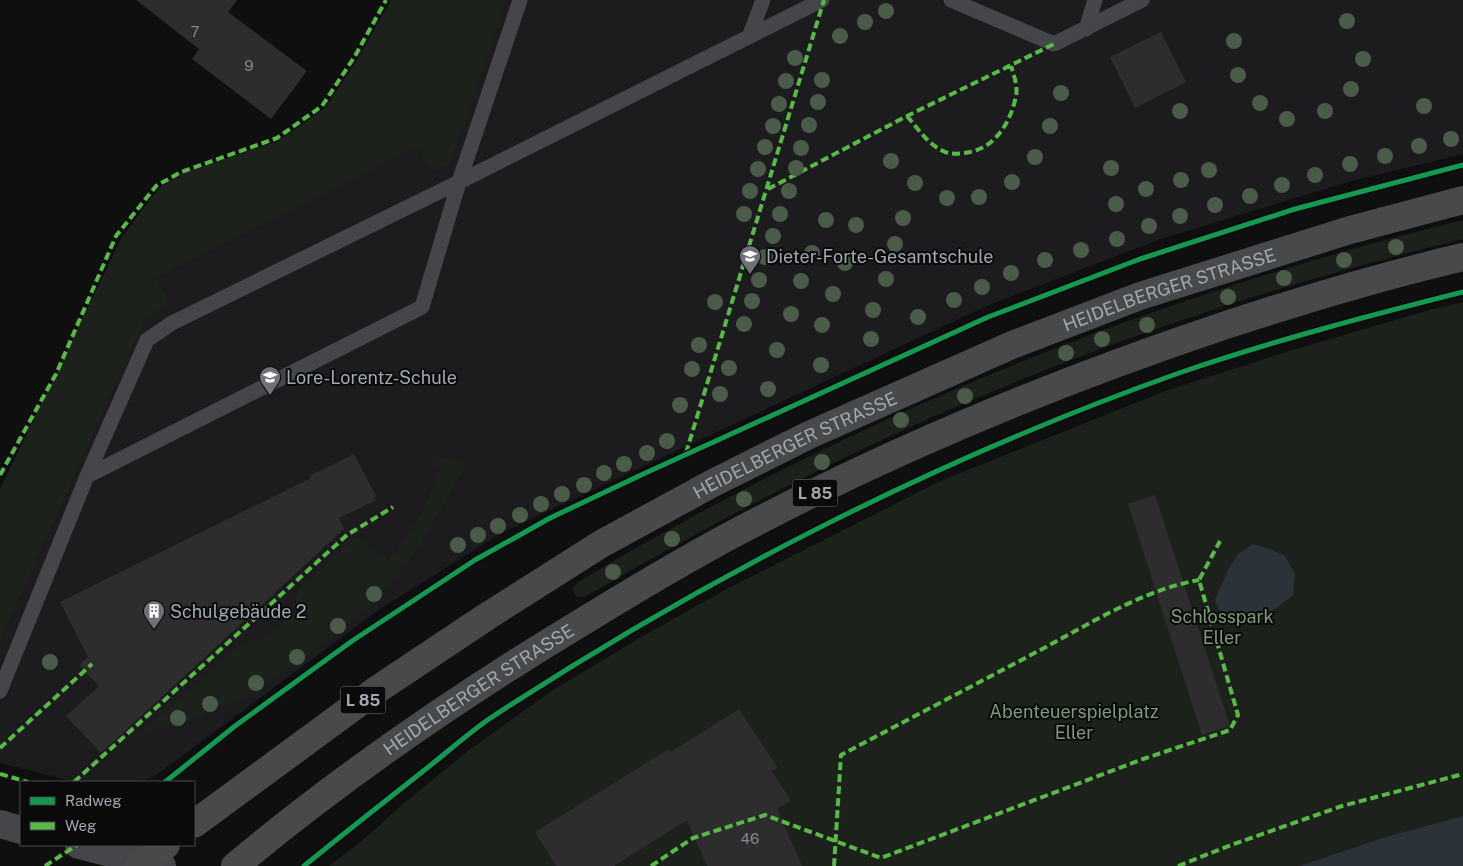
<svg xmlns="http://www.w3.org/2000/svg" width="1463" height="866" font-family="'Public Sans',sans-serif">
<rect width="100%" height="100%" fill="#0f0f10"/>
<!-- built -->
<path fill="#1c1c1e" d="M442,0h1021v154l-115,28 -190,58 -169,65 -486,227 -123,77 -225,167 -15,6h-65l-75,-19v-151l172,-396 225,-78z"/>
<!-- green -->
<path fill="#1c211c" d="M391,0h115l-56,164 -19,8 -14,-26 -261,132 13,24 -26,21 -143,318v-152l122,-252 36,-48 24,-16 96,-32 47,-33 34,-51z
M1463,220v19c-213,52 -424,124 -621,220 -65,31 -128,65 -191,100 -22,12 -44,26 -67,38h-7l-3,-4 -1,-5 5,-6c275,-165 574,-286 885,-362z
M1463,302v564h-1134l34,-26 40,-36 70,-57 80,-57 92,-55 80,-45 213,-108 230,-92 118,-38 143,-42z
M432,458l34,2 -3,11c-20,34 -38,68 -62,100 -26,35 -59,60 -95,86 -21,15 -43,31 -66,42 -33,16 -69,27 -104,38l103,-92 24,-7 19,-14 13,-22 4,-13 57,-53 33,24c24,-27 39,-58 51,-92l-10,-5z"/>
<!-- water -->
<path fill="#2b3338" d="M1253,544l19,6 13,6 10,18 -2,21 -37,29 -37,-14 -4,-10 13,-30 10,-16z
M1463,816v50h-163l86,-29z"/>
<!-- building -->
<path fill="#2d2d2e" d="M136,0h101l-9,12 79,59 -36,48 -79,-60 7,-10z
M1161,32l25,50 -51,26 -25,-51z
M354,454l22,42 -2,1 2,3 -37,18 5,11 -243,224 -35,-37 33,-30 -20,-21 9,-8 -28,-55 251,-124 -2,-2z
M1155,495l75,231 -28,9 -74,-231z
M739,709l39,59 -6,3 19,30 -14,8 25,57h-95l-20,-46 -73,46h-58l-21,-34 134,-83 2,3z"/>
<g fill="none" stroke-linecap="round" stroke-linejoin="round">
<!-- service -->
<path stroke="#454649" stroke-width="15" d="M951,0l103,44 88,-44
M1086,29l9,-29
M749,37l14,-37
M87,476l335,-169 37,-125 61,-182
M0,691l87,-215 60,-136 25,-17 287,-141 363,-182"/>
<!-- minor -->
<path stroke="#454649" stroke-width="28" d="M0,824l21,6
M79,845l83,21"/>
<!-- primary -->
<g stroke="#48494b" stroke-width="28">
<path id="s1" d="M194,824l181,-133 111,-74 115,-73 112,-61 96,-48 203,-90 128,-49 210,-66 113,-30"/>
<path d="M139,866l27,-21"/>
<path id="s2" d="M235,866c110,-92 229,-173 352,-247 57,-35 115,-70 175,-100 148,-77 303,-140 461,-193 79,-26 159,-50 240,-69"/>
</g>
<!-- quiet -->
<path stroke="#58b947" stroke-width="4" stroke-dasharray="8 4" stroke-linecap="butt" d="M907,116c11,13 21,28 36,35 8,4 18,3 27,1 26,-5 41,-31 46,-56 2,-9 -2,-21 -5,-30
M768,189l139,-73 147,-72
M686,453l138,-453
M0,475l56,-101 60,-138 40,-50 25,-14 96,-34 45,-32 33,-50 31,-56
M0,748l92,-84
M0,774l28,8
M74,782l273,-247 46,-28
M45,866l32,-21
M651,866l42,-28 72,-23 116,43 262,-99 87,-29 8,-15 -39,-135 21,-39
M834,866l7,-111c68,-36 137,-72 205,-108 48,-26 98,-57 153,-67
M1178,866l53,-21 111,-39 121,-32"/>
<!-- cycleway casing -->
<g stroke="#0a0a0b" stroke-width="8">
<path id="cycleway" d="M165,782l70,-56 117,-85 123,-81 75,-42 91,-43 347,-158 152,-58 155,-50 168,-44
M304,866c39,-32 79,-63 118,-94 22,-17 44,-37 67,-53 213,-140 450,-261 690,-346 93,-32 189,-57 284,-81"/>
</g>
<!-- cycleway -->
<use href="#cycleway" stroke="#139951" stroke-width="5"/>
</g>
<!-- trees -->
<g fill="#4b5b4a">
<circle cx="886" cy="11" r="8"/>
<circle cx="1347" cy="21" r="8"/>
<circle cx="865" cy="22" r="8"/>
<circle cx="840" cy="36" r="8"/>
<circle cx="1234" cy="41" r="8"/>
<circle cx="795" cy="58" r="8"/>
<circle cx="1363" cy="59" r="8"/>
<circle cx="1238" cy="75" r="8"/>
<circle cx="822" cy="80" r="8"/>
<circle cx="786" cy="81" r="8"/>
<circle cx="1351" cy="89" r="8"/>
<circle cx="1061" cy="93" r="8"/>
<circle cx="818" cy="102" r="8"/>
<circle cx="1260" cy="103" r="8"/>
<circle cx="779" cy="104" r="8"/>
<circle cx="1424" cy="106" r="8"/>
<circle cx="1180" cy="111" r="8"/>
<circle cx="1325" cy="111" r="8"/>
<circle cx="1287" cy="119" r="8"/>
<circle cx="809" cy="125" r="8"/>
<circle cx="773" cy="126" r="8"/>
<circle cx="1050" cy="126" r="8"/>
<circle cx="1451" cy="139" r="8"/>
<circle cx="1419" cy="146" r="8"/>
<circle cx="765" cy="147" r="8"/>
<circle cx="801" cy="148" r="8"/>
<circle cx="1385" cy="156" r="8"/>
<circle cx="1035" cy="157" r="8"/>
<circle cx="891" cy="161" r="8"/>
<circle cx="1350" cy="164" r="8"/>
<circle cx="796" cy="168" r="8"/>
<circle cx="1111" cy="168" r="8"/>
<circle cx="758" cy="169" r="8"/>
<circle cx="1209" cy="170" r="8"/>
<circle cx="1315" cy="175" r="8"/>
<circle cx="1181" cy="180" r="8"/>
<circle cx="1012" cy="182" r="8"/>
<circle cx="915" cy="183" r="8"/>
<circle cx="1282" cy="185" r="8"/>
<circle cx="1146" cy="189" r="8"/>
<circle cx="750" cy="191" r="8"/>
<circle cx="789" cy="191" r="8"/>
<circle cx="1250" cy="196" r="8"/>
<circle cx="979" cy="197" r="8"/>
<circle cx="947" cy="198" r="8"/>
<circle cx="1116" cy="204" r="8"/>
<circle cx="1215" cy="205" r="8"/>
<circle cx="744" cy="214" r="8"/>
<circle cx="780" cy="214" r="8"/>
<circle cx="1180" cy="216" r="8"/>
<circle cx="903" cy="218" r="8"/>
<circle cx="826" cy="220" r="8"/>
<circle cx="856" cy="225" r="8"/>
<circle cx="1149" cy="226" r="8"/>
<circle cx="773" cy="236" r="8"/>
<circle cx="1117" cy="239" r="8"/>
<circle cx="895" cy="244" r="8"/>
<circle cx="1396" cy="247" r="8"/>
<circle cx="1081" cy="250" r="8"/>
<circle cx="812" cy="253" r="8"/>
<circle cx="765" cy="257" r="8"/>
<circle cx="1045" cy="260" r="8"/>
<circle cx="1344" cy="260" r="8"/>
<circle cx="845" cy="263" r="8"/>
<circle cx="1011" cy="273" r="8"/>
<circle cx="1284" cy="278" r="8"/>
<circle cx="886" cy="279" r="8"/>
<circle cx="759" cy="280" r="8"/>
<circle cx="801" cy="281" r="8"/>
<circle cx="982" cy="287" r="8"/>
<circle cx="833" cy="294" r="8"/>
<circle cx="1228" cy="297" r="8"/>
<circle cx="954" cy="300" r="8"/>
<circle cx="752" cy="301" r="8"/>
<circle cx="715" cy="302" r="8"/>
<circle cx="873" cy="310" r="8"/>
<circle cx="791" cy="314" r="8"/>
<circle cx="918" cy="317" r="8"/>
<circle cx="744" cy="324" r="8"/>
<circle cx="822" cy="325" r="8"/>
<circle cx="1147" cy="325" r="8"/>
<circle cx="871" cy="339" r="8"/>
<circle cx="1102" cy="339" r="8"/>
<circle cx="699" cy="345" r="8"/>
<circle cx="777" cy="350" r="8"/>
<circle cx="1066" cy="353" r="8"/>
<circle cx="821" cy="365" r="8"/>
<circle cx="729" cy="368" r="8"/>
<circle cx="692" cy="369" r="8"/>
<circle cx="768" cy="389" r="8"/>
<circle cx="720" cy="394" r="8"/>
<circle cx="965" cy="396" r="8"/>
<circle cx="680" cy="405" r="8"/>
<circle cx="901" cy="420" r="8"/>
<circle cx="667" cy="441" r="8"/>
<circle cx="647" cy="453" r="8"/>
<circle cx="822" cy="462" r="8"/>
<circle cx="624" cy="464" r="8"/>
<circle cx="604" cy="473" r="8"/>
<circle cx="584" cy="485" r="8"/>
<circle cx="562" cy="494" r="8"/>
<circle cx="744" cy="499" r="8"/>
<circle cx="541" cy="504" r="8"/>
<circle cx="520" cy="515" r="8"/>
<circle cx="498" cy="526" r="8"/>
<circle cx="478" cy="535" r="8"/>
<circle cx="672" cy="539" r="8"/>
<circle cx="458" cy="545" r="8"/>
<circle cx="613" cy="572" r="8"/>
<circle cx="374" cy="594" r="8"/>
<circle cx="338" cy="626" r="8"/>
<circle cx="297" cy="657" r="8"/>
<circle cx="50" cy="662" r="8"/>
<circle cx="256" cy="683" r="8"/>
<circle cx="210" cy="704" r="8"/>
<circle cx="178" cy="718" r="8"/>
</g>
<!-- icons -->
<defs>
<g id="school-pin" transform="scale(1.125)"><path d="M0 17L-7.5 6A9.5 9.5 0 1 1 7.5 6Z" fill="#6e7278" stroke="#0a0a0b"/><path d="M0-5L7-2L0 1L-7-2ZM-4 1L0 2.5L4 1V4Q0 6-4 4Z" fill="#fff"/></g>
<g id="building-pin" transform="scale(1.125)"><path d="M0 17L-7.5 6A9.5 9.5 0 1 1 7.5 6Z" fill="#6e7278" stroke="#0a0a0b"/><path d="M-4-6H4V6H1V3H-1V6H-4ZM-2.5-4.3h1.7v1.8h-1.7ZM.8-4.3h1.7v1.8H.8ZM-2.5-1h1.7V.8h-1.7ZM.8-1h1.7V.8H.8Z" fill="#fff"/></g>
</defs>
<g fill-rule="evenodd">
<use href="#school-pin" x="750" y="256"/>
<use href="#school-pin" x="270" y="377"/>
<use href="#building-pin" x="154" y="611"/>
</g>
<g text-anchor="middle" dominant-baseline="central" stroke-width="4" stroke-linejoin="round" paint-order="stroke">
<!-- number labels -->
<g font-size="15" fill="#848990">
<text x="195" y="31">7</text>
<text x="249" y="65">9</text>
<text x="750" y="838">46</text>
</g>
<!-- shield labels -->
<g fill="#0a0a0b" stroke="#74797e" stroke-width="1">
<rect x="792.5" y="479.5" width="45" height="27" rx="4"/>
<rect x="340.5" y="686.5" width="45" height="27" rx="4"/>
</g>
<g font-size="16" font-weight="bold" fill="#a1a8b0">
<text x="815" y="493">L 85</text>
<text x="363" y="700">L 85</text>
</g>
<!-- poi labels -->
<g font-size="18" fill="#a1a8b0" stroke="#0a0a0b" text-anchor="start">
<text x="766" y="256">Dieter-Forte-Gesamtschule</text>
<text x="286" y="377">Lore-Lorentz-Schule</text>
<text x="170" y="611">Schulgebäude 2</text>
</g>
<!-- street labels -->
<g font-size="18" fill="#a1a8b0" stroke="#0a0a0b">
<text stroke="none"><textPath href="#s1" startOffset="1118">HEIDELBERGER STRASSE</textPath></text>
<text stroke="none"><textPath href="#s1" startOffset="712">HEIDELBERGER STRASSE</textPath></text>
<text stroke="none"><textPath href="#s2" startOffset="301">HEIDELBERGER STRASSE</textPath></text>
</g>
<!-- park labels -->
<g font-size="18" fill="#7c9979" stroke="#0a0a0b">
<text x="1222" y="616">Schlosspark<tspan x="1222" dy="21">Eller</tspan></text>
<text x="1074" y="711">Abenteuerspielplatz<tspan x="1074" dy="21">Eller</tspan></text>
</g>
</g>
<!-- legend -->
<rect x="20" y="781" width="175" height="65" fill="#0a0a0b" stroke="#46494d"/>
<rect x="30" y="797" width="25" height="8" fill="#139951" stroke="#46494d"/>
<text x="65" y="806" font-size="15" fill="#a1a8b0">Radweg</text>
<rect x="30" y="822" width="25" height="8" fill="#58b947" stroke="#46494d"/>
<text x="65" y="831" font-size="15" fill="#a1a8b0">Weg</text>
</svg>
